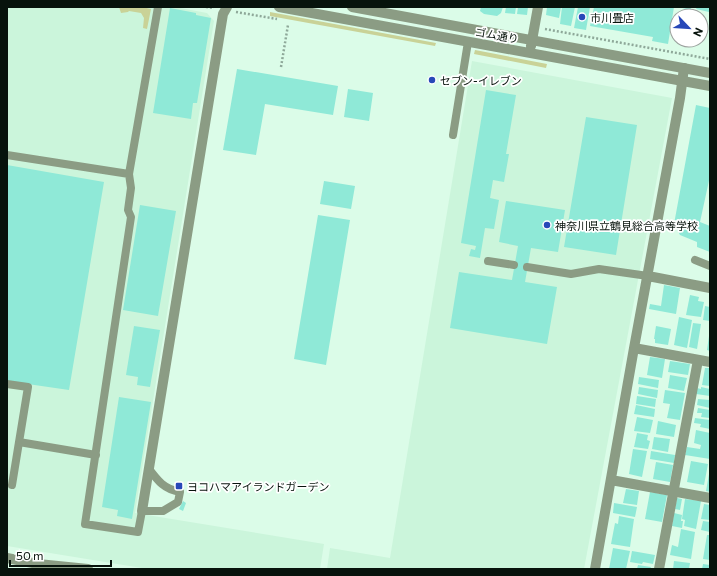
<svg xmlns="http://www.w3.org/2000/svg" width="717" height="576" font-family="Commissioner,'Noto Sans JP',sans-serif">
<rect width="100%" height="100%" fill="#dbfce8"/>
<!-- built -->
<path fill="#cbf5db" d="M7,7h168l32,6 7,8 -79,492 189,31 -4,25h-172l-141,-23z
M472,61l200,37 -88,471h-257l3,-21 60,10z"/>
<!-- green -->
<path fill="#c9d297" d="M119,7h23l9,2 -4,20 -4,-1 1,-10 -3,-5 -12,-2 -1,1 -7,1z
M270,12l166,31 -1,3 -165,-30z
M475,50l72,14 -1,4 -72,-14z"/>
<!-- building -->
<path fill="#8fe9d7" d="M481,7h22l-2,6 -4,3 -13,-2 -4,-3z
M506,7h10l-1,7 -10,-1z
M518,7h10l-1,8 -10,-1z
M547,7h14l-2,11 -13,-3z
M562,7h13l-4,19 -11,-2z
M578,7h12l-4,23 -12,-2z
M594,7h80l-6,37 -16,-3 1,-4 -63,-11z
M678,7h13v3z
M697,7h12v5l-13,-3z
M170,8l26,5v2l15,3 -14,85h-4l-2,16 -38,-6z
M237,69l101,17 -5,29 -68,-11 -9,51 -33,-5z
M348,89l25,4 -4,28 -25,-4z
M486,90l30,5 -10,59h3l-5,28 -11,-2 -3,18 9,2 -5,29 -9,-1 -5,30 -11,-2 2,-7 4,1 1,-4 -15,-3z
M696,105l14,3v68l-10,46 10,4v26l-13,-5v-5l-17,-7 -6,-11z
M586,117l51,8 -21,130 -52,-8z
M7,165l97,17 -35,208 -62,-9z
M324,181l31,5 -4,23 -31,-5z
M506,201l59,9 -7,42 -27,-4 -6,34 32,5 -10,57 -97,-16 9,-56 53,8 6,-34 -19,-4z
M140,205l36,6 -18,105 -35,-6z
M318,215l32,5 -24,145 -32,-6z
M664,285l16,3 -4,26 -27,-5 1,-5 11,2z
M690,295l9,2 -1,4 6,1 -3,15 -15,-2z
M705,306l5,1v14l-7,-1z
M679,317l13,3 -5,28 -13,-3z
M693,323l8,1 -4,25 -8,-2z
M134,326l26,4 -10,57 -13,-2 1,-8 -12,-2z
M656,326l15,3 -3,16 -13,-2v-4h-1z
M709,336h1v15l-3,-1z
M650,357l15,2 -3,19 -15,-3z
M670,361l20,3 -2,11 -20,-3z
M705,368h5v18l-8,-1z
M670,375l17,3 -3,13 -16,-3z
M639,377l20,3 -1,8 -20,-4z
M639,387l19,3 -1,8 -19,-4z
M701,387l9,2v7l-14,-2 1,-6 4,1z
M665,390l20,3 -5,27 -13,-2 3,-14 -7,-1z
M637,396l19,3 -1,8 -19,-3z
M119,397l32,5 -19,117 -15,-3 1,-6 -16,-3z
M698,399l12,1v8l-13,-3z
M636,405l19,4 -1,8 -20,-3z
M698,408l12,2v8l-9,-1 1,-4h-5z
M637,417l16,3 -3,13 -16,-2z
M695,418l15,2v9l-10,-2 1,-3 -7,-1z
M658,421l18,4 -2,12 -18,-3z
M696,430l14,3 -1,10 1,1v15l-25,-4 2,-8 13,2 1,-4 -7,-2z
M637,433l11,2 -1,5 3,1 -2,8 -14,-2z
M654,437l16,2 -2,13 -16,-3z
M633,449l14,2 -5,26 -13,-3z
M651,451l24,4 -1,8 -24,-4z
M691,461l17,3 -4,21 -17,-3z
M656,462l17,3 -3,17 -17,-3z
M709,474h1v18l-4,-1z
M626,489l13,2 -2,14 -14,-2z
M650,492l17,3 -5,27 -17,-3z
M677,498l5,1 -2,11 -5,-1z
M685,499l16,2 -5,28 -12,-3 1,-6 -3,-1z
M183,501l3,2 -3,8 -4,-2z
M614,503l23,4 -2,10 -22,-4z
M704,504l6,1v15l-9,-1z
M674,513l8,2 -1,6h2l-1,7 -10,-2z
M619,516l15,3 -4,28 -19,-3 4,-21 3,1z
M703,521l7,1v10l-9,-2z
M681,529l14,3 -4,27 -21,-4 2,-10 6,2z
M707,535h3v25l-7,-1z
M613,548l17,3 -4,18h-17z
M632,551l23,4 -2,9 -10,-2 -1,2 -12,-2z
M674,561l16,2 -1,6h-16z
M703,564l7,1v4h-8z
M638,565l13,2 -1,2h-13z"/>
<g fill="none" stroke-linecap="round" stroke-linejoin="round">
<!-- path -->
<path stroke="#8ea899" stroke-width="2.5" stroke-dasharray="2 2" stroke-linecap="butt" d="M206,7l8,1
M236,12l41,7
M545,29l165,30
M281,67l7,-42"/>
<!-- service -->
<path stroke="#8b9c84" stroke-width="8" d="M453,135l15,-93
M7,155l122,19
M695,260l15,6
M488,261l26,4
M527,267l44,7 28,-5 49,7
M7,384l21,3 -16,98
M19,442l77,13
M149,469c9,12 15,20 31,23l-2,10 -15,9h-21l-4,21 -53,-8 46,-307 -3,-7 3,-22 -2,-14 29,-167"/>
<!-- pedestrian -->
<path stroke="#8b9c84" stroke-width="10" d="M7,558l31,6 50,5"/>
<!-- minor -->
<path stroke="#8b9c84" stroke-width="10" d="M648,276l62,12
M634,348l76,14
M611,480l99,18
M142,511l81,-497 4,-7
M595,569l39,-221 46,-250 4,-30
M659,569l39,-209"/>
<!-- tertiary -->
<path stroke="#8b9c84" stroke-width="10" d="M279,7l431,79
M352,7l358,66
M531,46l7,-39"/>
</g>
<!-- markers -->
<g fill="#2848b8" stroke="#fff" stroke-width="1.5">
<circle cx="582" cy="17" r="4"/>
<circle cx="432" cy="80" r="4"/>
<circle cx="547" cy="225" r="4"/>
<rect x="175" y="482" width="8" height="8" rx="2"/>
</g>
<g text-anchor="middle" dominant-baseline="central" stroke-width="3.5" stroke-linejoin="round" paint-order="stroke">
<!-- poi labels -->
<g font-size="11" fill="#07130c" stroke="#fff" text-anchor="start">
<text x="590" y="17">市川畳店</text>
<text x="440" y="80">セブン-イレブン</text>
<text x="555" y="225">神奈川県立鶴見総合高等学校</text>
<text x="187" y="486">ヨコハマアイランドガーデン</text>
</g>
<!-- street labels -->
<g font-size="11" fill="#07130c" stroke="#fff">
<text transform="translate(497 35) rotate(10)">ゴム通り</text>
</g>
</g>
<!-- border -->
<rect width="717" height="576" fill="none" stroke="#07130c" stroke-width="16"/>
<!-- north arrow -->
<g transform="translate(689 28) rotate(115)"><circle r="19" fill="#ffffff" stroke="#9ca19e"/>
<path d="M0-3L7 15L0 10L-7 15Z" fill="#2848b8"/>
<text y="-6" font-size="11" font-weight="bold" text-anchor="middle" fill="#07130c">N</text>
</g>
<!-- scale -->
<path d="M10 560v6h101v-6" fill="none" stroke="#07130c" stroke-width="2"/>
<text x="16" y="560" font-size="12" fill="#07130c" stroke="#ffffff" stroke-width="3" paint-order="stroke">50 m</text>
</svg>
